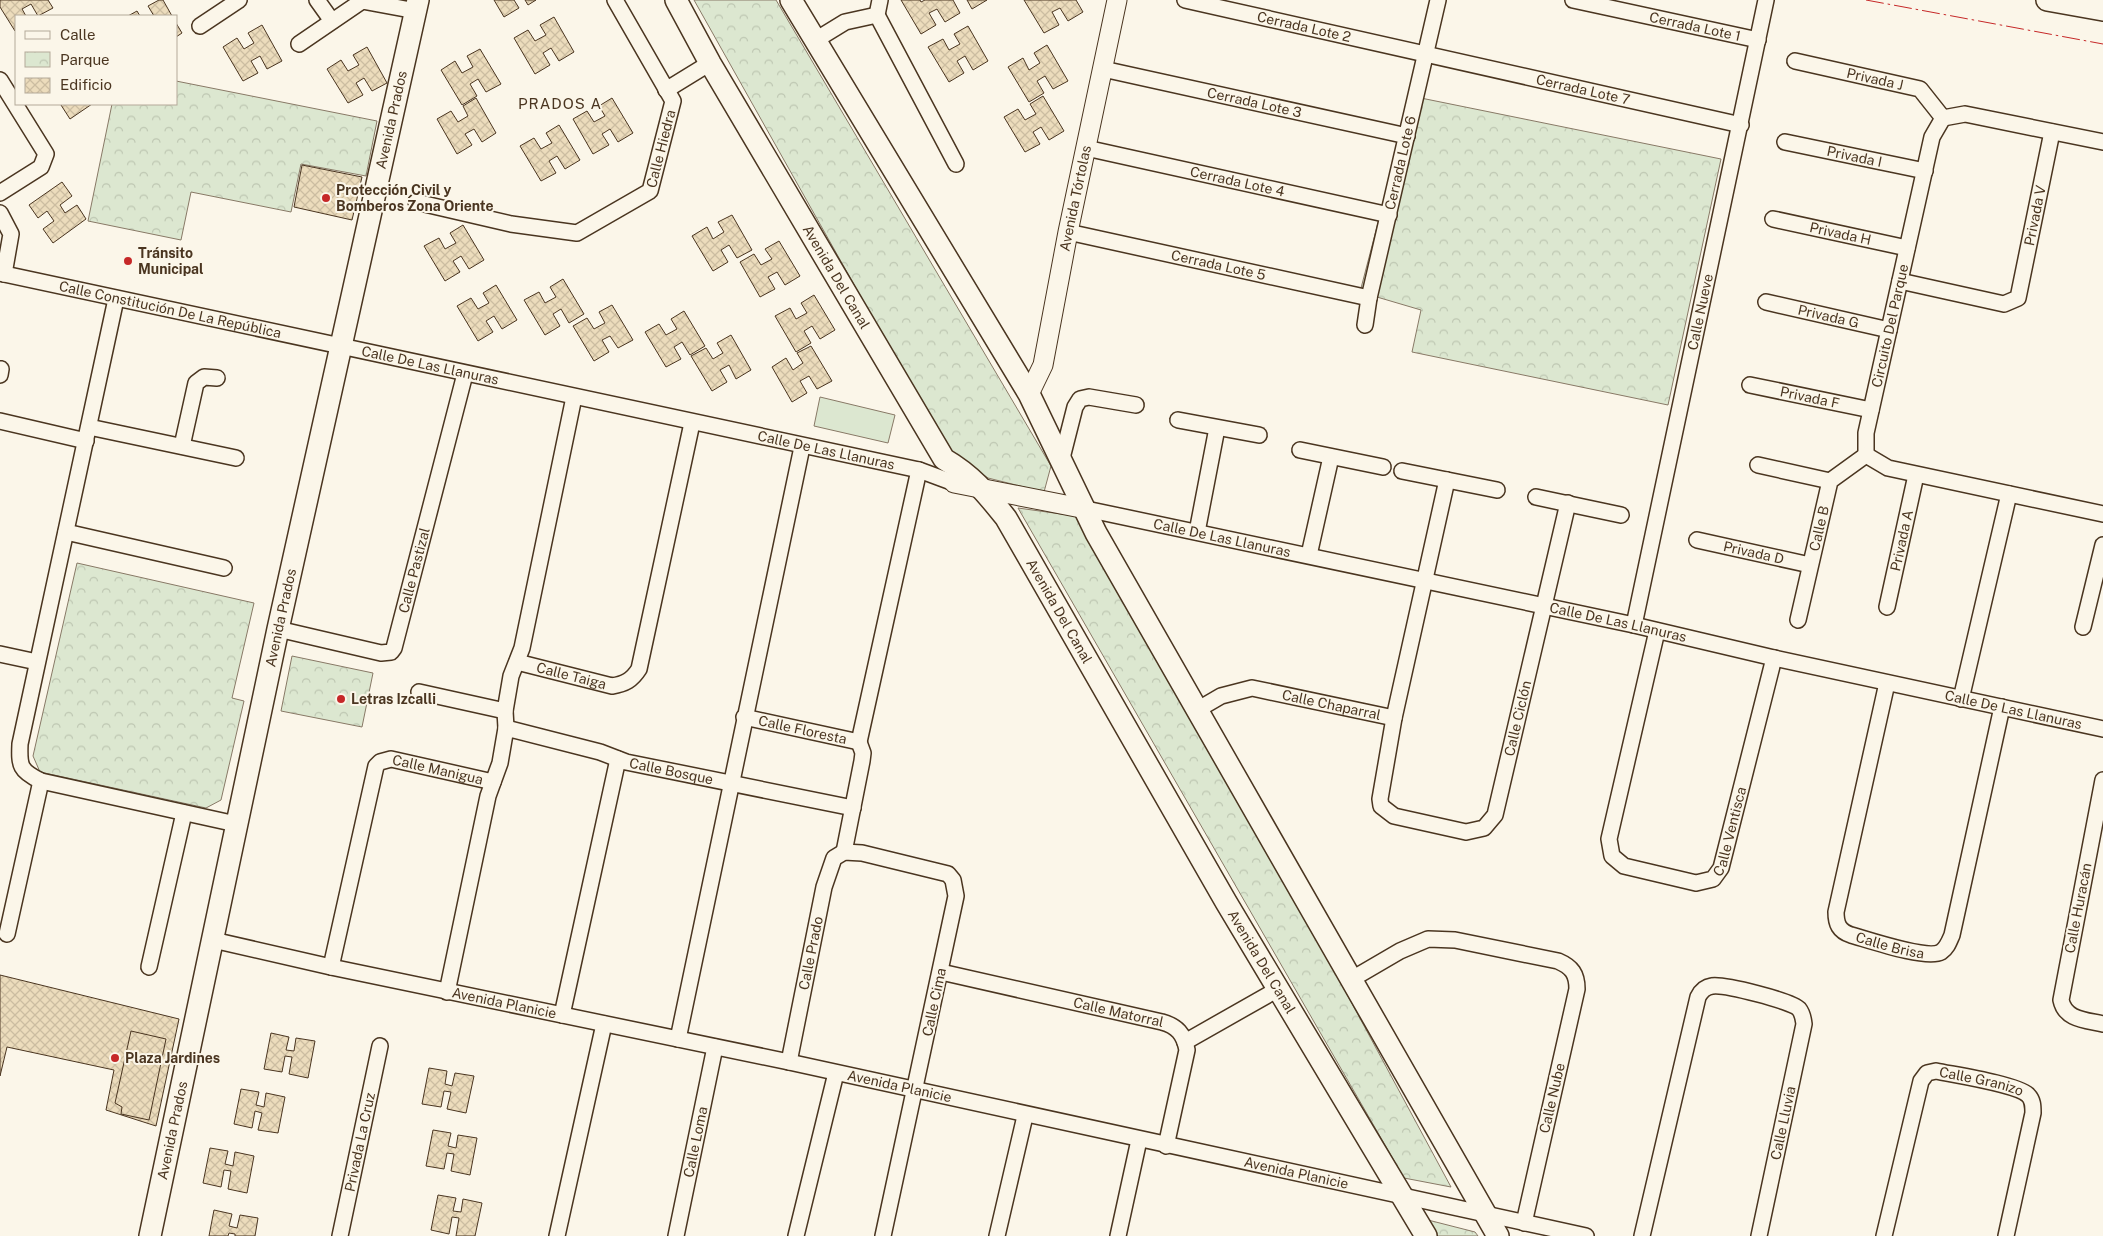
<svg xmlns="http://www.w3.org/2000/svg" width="2103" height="1236" font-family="'Public Sans',sans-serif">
<defs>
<pattern id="park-crowns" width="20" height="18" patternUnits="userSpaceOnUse" patternTransform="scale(1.25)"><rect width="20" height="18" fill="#dce7d0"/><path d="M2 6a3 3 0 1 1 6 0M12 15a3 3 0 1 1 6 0" fill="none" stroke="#bec7b2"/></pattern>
<pattern id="building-cross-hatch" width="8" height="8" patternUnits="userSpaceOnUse" patternTransform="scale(1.25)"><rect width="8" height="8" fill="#ecdcbc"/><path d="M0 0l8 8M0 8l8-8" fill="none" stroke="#ccbda1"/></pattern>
</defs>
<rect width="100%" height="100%" fill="#fbf6e9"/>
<!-- grass -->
<path fill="#dce7d0" stroke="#887966" d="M820,397l75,18 -7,28 -74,-17z"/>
<!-- park -->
<path fill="url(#park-crowns)" stroke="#887966" d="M694,0h82l275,466 -7,26 -56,-14 -41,-28z
M176,81l201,40 -11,55 -65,-12 -10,48 -100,-20 -10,48 -93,-19 24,-117h64z
M1411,96l310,63 -53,246 -256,-53 9,-42 -61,-18z
M1018,508l72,10 361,669 -47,-9z
M77,563l177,40 -22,95 12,3 -23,99 -15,8 -166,-36 -7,-16z
M292,656l81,17 -11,54 -81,-16z
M1428,1220l47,12 3,4h-41z"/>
<!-- building -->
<path fill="url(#building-cross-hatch)" stroke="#4a3520" d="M0,0h48l5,8 -15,8 -7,-12 -9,5 4,7h-10l-1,15 -15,-24z
M159,0h4l9,16h-18l-6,-10z
M494,0h20l5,8 -15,9z
M525,0h11l-8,5z
M901,0h19l1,2 4,-2h28l7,13 -15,9 -8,-13 -8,4 7,12 -15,9z
M967,0h20l-15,9z
M1024,0h52l7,12 -15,9 -8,-13 -8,4 7,13 -15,8z
M137,11l3,5h-12z
M554,17l20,35 -15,9 -8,-13 -8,5 7,12 -15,9 -21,-36 14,-8 7,11 11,-6 -6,-10z
M176,23l6,10 -6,4z
M262,25l20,36 -15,8 -7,-13 -9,5 7,12 -15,8 -20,-34 14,-9 7,11 10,-6 -6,-10z
M968,26l20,35 -15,9 -8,-14 -8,5 7,12 -15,9 -21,-35 15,-8 6,11 11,-6 -6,-10z
M1047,45l21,36 -15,8 -8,-13 -8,5 7,12 -15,9 -21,-35 15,-9 6,12 11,-7 -6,-10z
M367,47l20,36 -15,8 -8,-13 -8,5 7,12 -15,8 -21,-34 14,-9 7,11 11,-6 -6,-10z
M480,49l21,35 -15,8 -8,-13 -8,5 7,12 -15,9 -21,-35 14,-9 7,12 11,-6 -6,-11z
M1043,96l21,35 -15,9 -8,-13 -8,5 7,12 -15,8 -21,-35 14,-8 7,11 11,-6 -6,-10z
M476,98l20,35 -14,9 -8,-13 -9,5 7,11 -15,9 -20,-35 14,-8 7,11 10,-6 -5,-10z
M612,98l21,35 -15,9 -8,-13 -8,5 7,11 -16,9 -20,-35 14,-8 7,11 11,-6 -6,-10z
M63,104h29l-22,15 -9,-14z
M559,125l21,35 -15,9 -8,-13 -8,5 7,12 -15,8 -21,-35 14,-8 7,11 11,-6 -6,-10z
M302,165l60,12 -10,43 -58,-13z
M62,182l10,14 -12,9 5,8 12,-8 9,14 -33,24 -10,-14 11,-8 -7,-10 -9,7 -9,-13z
M732,215l20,35 -15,8 -8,-13 -8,5 7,12 -15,9 -21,-35 15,-9 6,12 11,-7 -6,-10z
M463,225l21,35 -15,9 -8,-13 -8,5 7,11 -15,9 -21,-35 15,-8 6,11 11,-6 -6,-10z
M779,241l21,35 -15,9 -8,-13 -9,5 7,12 -15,8 -20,-35 14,-8 7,11 11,-6 -7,-10z
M563,279l21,35 -15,9 -8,-14 -8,5 7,12 -15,9 -21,-35 15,-8 6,11 11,-6 -6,-10z
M496,285l21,35 -15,9 -8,-13 -8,5 7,11 -15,9 -21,-35 14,-8 7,11 11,-6 -6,-10z
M814,295l21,35 -15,9 -8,-13 -8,5 7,12 -15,9 -21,-36 15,-8 6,11 11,-6 -6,-10z
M612,305l21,35 -15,8 -8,-12 -8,4 7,12 -15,9 -21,-35 14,-8 7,11 11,-6 -6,-11z
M684,311l21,35 -15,9 -8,-13 -8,5 7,12 -15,8 -21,-35 14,-8 7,11 11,-6 -6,-10z
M731,335l20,35 -15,9 -7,-14 -9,5 7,12 -15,9 -21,-35 15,-8 7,11 10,-6 -6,-10z
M811,346l21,35 -15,8 -8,-13 -9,5 7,12 -15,9 -20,-35 14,-9 7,12 10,-7 -6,-10z
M0,975l179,44 -23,107 -50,-16 8,-40 -107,-23 -7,29z
M131,1031l35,8 -17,81 -28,-6 1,-7 -7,-4z
M271,1033l18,4 -3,13 8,1 2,-13 19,3 -7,37 -19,-4 3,-17 -7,-1 -3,16 -18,-3z
M429,1068l18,3 -2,13 7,2 3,-13 19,3 -8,37 -19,-4 4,-17 -7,-1 -3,16 -19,-3z
M241,1089l18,3 -3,13 8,2 2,-14 19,4 -7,36 -20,-3 4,-17 -7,-2 -3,17 -18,-4z
M433,1130l18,3 -3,13 8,2 2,-13 19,3 -7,37 -19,-4 3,-17 -7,-1 -3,16 -18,-3z
M210,1148l18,3 -3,13 8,2 2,-14 19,4 -7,37 -19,-4 3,-18 -7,-1 -3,17 -18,-4z
M438,1195l18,3 -3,13 8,1 2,-13 19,4 -7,33h-19l3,-18 -7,-1 -3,17 -18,-4z
M214,1210l18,4 -3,12 8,2 3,-13 18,3 -3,18h-20v-2l-6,-1 -1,3h-19z"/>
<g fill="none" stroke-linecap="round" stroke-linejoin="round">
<!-- minor casing -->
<g stroke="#4a3520" stroke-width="18">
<g id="minor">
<path d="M317,0l15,21"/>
<path id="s1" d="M1185,0l556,125"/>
<path id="s2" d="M1573,0l185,40"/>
<path d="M877,15l3,-15"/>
<path d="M200,26l39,-26"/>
<path d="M814,41l31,-19 32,-7 79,149"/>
<path d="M299,44l63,-43 54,10"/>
<path id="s3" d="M1795,61l125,28 23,29"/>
<path id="s4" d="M1103,69l304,67"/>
<path d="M0,80l46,74 -5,13 -41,26"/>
<path d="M666,90l44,-27"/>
<path d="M1943,118l22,-4 138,28"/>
<path id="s5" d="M1785,142l140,29"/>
<path id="s6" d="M1086,148l303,67"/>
<path id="s7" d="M416,202l95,22 66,9 73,-42 23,-90 -58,-101"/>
<path d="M0,213l11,21 -7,40"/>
<path id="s8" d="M1773,219l134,29"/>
<path id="s9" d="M1068,232l301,66"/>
<path id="s10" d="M0,273l919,197 35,13"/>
<path id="s11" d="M1900,281l104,23 14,-6 34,-166"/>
<path d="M116,299l-96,445c-1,22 0,27 21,37l195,43"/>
<path id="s12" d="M1766,302l123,28"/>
<path id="s13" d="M1365,325l4,-27 69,-298"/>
<path d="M0,375l1,-6"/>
<path id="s14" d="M1750,385l121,25"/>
<path d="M1178,420l81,15"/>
<path d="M0,421l86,20"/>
<path d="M89,427l147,31"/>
<path d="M182,446l14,-63 8,-6 13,1"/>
<path d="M1300,450l83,17"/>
<path id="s15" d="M1866,455v-22l66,-296 11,-19"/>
<path d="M1866,455l22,13 215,46"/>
<path d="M1061,462l14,-55 5,-8 9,-2 47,8"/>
<path d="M1758,465l72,16"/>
<path d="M1402,471l95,19"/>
<path id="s16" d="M1447,480l-53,238 -14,81 1,7 13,10 72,16 18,-4 11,-13 73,-312"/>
<path d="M1536,497l85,18"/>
<path id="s17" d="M1086,509l548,116 140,33 329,71"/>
<path d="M66,532l158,36"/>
<path d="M1197,532l20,-104"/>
<path id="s18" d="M1697,540l113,25"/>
<path d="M1309,555l22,-98"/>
<path id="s19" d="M1887,607l29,-132"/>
<path id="s20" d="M1798,620l32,-139 36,-26"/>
<path id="s21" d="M1634,625l132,-625"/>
<path d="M2083,627l20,-82"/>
<path id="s22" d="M278,629l103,24 10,-1 3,-4 71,-274"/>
<path id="s23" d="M1657,631l-48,208 3,17 12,10 72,17 17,-4 8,-11 53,-210"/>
<path d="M0,654l37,8"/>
<path id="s24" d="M517,662l95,24c13,-2 20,-6 27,-17l53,-246"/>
<path id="s25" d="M1887,683l-51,229c0,12 3,19 15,23 18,5 76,25 90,17 6,-4 8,-10 11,-17l50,-228"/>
<path d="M419,692l86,19"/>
<path d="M1961,699l48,-205"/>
<path id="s26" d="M1197,710l24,-14 31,-8 142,30"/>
<path id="s27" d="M744,717l115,25"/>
<path d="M506,728l-1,-17 6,-35 11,-28 52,-251"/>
<path d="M859,742l60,-272"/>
<path d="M2103,780l-42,220c4,20 25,20 42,24"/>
<path d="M844,852l18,-91 1,-8 -4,-11"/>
<path d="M7,934l34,-153"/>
<path id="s28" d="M213,940l118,27 458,95 797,174"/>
<path d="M149,967l35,-154"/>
<path id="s29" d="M331,967l45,-201 4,-4 11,-3 102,23"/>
<path id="s30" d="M941,972l221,50c15,4 22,12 25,28l-21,96"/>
<path d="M1352,979l48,-28 28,-12 27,1 103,21c14,6 19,13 19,28l-53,234"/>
<path id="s31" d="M447,992l41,-196 12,-33 6,-35 94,24 26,10 227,46"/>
<path d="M562,1015l56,-256"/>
<path d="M678,1039l124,-592"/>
<path d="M1185,1042l95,-54"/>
<path id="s32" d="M789,1062l35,-175 10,-29 10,-6 18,1 86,21 5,6 3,16 -73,340"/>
<path id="s33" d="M340,1236l40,-190"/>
<path d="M557,1236l47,-212"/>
<path id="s34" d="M676,1236l39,-189"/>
<path d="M796,1236l40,-163"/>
<path d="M997,1236l28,-120"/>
<path d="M1118,1236l21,-96"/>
<path d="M1642,1236l56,-239c3,-6 7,-10 14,-11 12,-2 80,15 87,23 4,5 4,9 5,15l-45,212"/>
<path id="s35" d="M1884,1236l37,-155 6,-8 9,-2c19,4 80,13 92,24 5,5 5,11 5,18l-27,123"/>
</g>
</g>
<!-- tertiary casing -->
<g stroke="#4a3520" stroke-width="21">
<g id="tertiary">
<path id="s36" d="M1029,394l14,-29 25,-133 49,-232"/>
<path d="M954,483l132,26"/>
</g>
</g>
<!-- secondary casing -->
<g stroke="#4a3520" stroke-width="24">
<g id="secondary">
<path id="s37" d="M676,0l34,63 234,396c29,17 42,34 62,59l220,384 200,334"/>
<path d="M791,0l238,394 67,139 402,703"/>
<path d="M2047,0l56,10"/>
<path id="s38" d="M150,1236l128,-607 140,-629"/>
</g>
</g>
<!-- minor -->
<use href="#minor" stroke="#fbf6e9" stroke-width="15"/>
<!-- tertiary -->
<use href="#tertiary" stroke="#fbf6e9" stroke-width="19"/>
<!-- secondary -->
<use href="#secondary" stroke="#fbf6e9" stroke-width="21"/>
<!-- power -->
<path stroke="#c62828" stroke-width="1" stroke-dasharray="18 4 2.5 4" stroke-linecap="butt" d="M1866,0l237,44"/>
</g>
<!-- markers -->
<g fill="#c62828" stroke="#fbf6e9" stroke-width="2">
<circle cx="326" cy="198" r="5"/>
<circle cx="128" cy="261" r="5"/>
<circle cx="341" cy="699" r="5"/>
<circle cx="115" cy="1058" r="5"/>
</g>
<g text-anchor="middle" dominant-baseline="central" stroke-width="4" stroke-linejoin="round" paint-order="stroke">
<!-- street labels -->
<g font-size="14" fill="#4a3520" stroke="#fbf6e9">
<text stroke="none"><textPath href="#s2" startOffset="125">Cerrada Lote 1</textPath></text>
<text stroke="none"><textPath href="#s1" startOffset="122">Cerrada Lote 2</textPath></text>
<text stroke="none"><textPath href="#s3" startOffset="82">Privada J</textPath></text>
<text stroke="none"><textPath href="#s1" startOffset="408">Cerrada Lote 7</textPath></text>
<text stroke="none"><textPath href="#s4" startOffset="155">Cerrada Lote 3</textPath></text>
<text stroke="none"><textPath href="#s38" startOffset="1142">Avenida Prados</textPath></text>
<text stroke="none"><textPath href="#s7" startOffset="292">Calle Hiedra</textPath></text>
<text stroke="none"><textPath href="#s5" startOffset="71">Privada I</textPath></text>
<text stroke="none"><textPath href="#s13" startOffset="166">Cerrada Lote 6</textPath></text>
<text stroke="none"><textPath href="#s6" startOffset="155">Cerrada Lote 4</textPath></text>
<text stroke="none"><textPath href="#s36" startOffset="202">Avenida Tórtolas</textPath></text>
<text stroke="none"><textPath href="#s11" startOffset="206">Privada V</textPath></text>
<text stroke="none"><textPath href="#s8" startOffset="69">Privada H</textPath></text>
<text stroke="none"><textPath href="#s9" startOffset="154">Cerrada Lote 5</textPath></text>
<text stroke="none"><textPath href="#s37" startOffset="320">Avenida Del Canal</textPath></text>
<text stroke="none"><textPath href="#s10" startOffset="174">Calle Constitución De La República</textPath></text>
<text stroke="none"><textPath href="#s21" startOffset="320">Calle Nueve</textPath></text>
<text stroke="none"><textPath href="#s12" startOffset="64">Privada G</textPath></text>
<text stroke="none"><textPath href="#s15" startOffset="132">Circuito Del Parque</textPath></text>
<text stroke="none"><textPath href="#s10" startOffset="440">Calle De Las Llanuras</textPath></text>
<text stroke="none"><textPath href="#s14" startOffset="61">Privada F</textPath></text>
<text stroke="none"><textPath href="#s10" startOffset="845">Calle De Las Llanuras</textPath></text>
<text stroke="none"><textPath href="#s20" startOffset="94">Calle B</textPath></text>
<text stroke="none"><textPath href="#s17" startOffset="139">Calle De Las Llanuras</textPath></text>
<text stroke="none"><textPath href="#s19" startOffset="68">Privada A</textPath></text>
<text stroke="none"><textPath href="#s18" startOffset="58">Privada D</textPath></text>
<text stroke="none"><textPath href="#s22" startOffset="201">Calle Pastizal</textPath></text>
<text stroke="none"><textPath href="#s37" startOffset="725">Avenida Del Canal</textPath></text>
<text stroke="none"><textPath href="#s38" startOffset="632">Avenida Prados</textPath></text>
<text stroke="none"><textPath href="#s17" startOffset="544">Calle De Las Llanuras</textPath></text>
<text stroke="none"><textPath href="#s24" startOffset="56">Calle Taiga</textPath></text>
<text stroke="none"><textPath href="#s26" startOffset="141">Calle Chaparral</textPath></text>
<text stroke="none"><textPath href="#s17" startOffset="949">Calle De Las Llanuras</textPath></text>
<text stroke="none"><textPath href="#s16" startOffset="558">Calle Ciclón</textPath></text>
<text stroke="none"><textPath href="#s27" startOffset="60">Calle Floresta</textPath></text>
<text stroke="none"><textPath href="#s29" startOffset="271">Calle Manigua</textPath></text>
<text stroke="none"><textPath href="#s31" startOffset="442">Calle Bosque</textPath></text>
<text stroke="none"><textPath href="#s23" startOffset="389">Calle Ventisca</textPath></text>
<text transform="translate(2078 908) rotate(-79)">Calle Huracán</text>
<text stroke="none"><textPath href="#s25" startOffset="305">Calle Brisa</textPath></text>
<text stroke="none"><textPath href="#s32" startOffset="111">Calle Prado</textPath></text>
<text stroke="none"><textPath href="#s37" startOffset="1130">Avenida Del Canal</textPath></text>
<text transform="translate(934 1002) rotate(-78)">Calle Cima</text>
<text stroke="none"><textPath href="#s28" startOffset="298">Avenida Planicie</textPath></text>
<text stroke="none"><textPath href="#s30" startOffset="182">Calle Matorral</textPath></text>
<text stroke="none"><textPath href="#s35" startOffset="225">Calle Granizo</textPath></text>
<text stroke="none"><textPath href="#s28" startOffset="702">Avenida Planicie</textPath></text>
<text transform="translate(1552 1098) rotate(-77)">Calle Nube</text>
<text transform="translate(1783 1123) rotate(-78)">Calle Lluvia</text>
<text stroke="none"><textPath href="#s38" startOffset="108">Avenida Prados</textPath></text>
<text stroke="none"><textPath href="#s33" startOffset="96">Privada La Cruz</textPath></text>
<text stroke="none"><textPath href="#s34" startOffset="96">Calle Loma</textPath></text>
<text stroke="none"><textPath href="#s28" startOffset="1108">Avenida Planicie</textPath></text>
</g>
<!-- poi labels -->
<g font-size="14" font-weight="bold" fill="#4a3520" stroke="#fbf6e9" text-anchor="start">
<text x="336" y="190">Protección Civil y<tspan x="336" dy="16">Bomberos Zona Oriente</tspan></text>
<text x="138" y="253">Tránsito<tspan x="138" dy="16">Municipal</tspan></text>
<text x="351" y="699">Letras Izcalli</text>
<text x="125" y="1058">Plaza Jardines</text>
</g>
<!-- neighbourhood labels -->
<g font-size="15" letter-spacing="1" fill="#4a3520" stroke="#fbf6e9">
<text x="560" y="103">PRADOS A</text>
</g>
</g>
<!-- legend -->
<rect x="15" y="15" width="162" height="90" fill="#fbf6e9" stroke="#b4a999"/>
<rect x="25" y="31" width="25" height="8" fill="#fbf6e9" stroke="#b4a999"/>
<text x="60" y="40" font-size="15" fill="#4a3520">Calle</text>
<rect x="25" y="52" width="25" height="15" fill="url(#park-crowns)" stroke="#b4a999"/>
<text x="60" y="65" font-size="15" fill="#4a3520">Parque</text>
<rect x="25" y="78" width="25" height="15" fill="url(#building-cross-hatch)" stroke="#b4a999"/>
<text x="60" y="90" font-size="15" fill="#4a3520">Edificio</text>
</svg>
